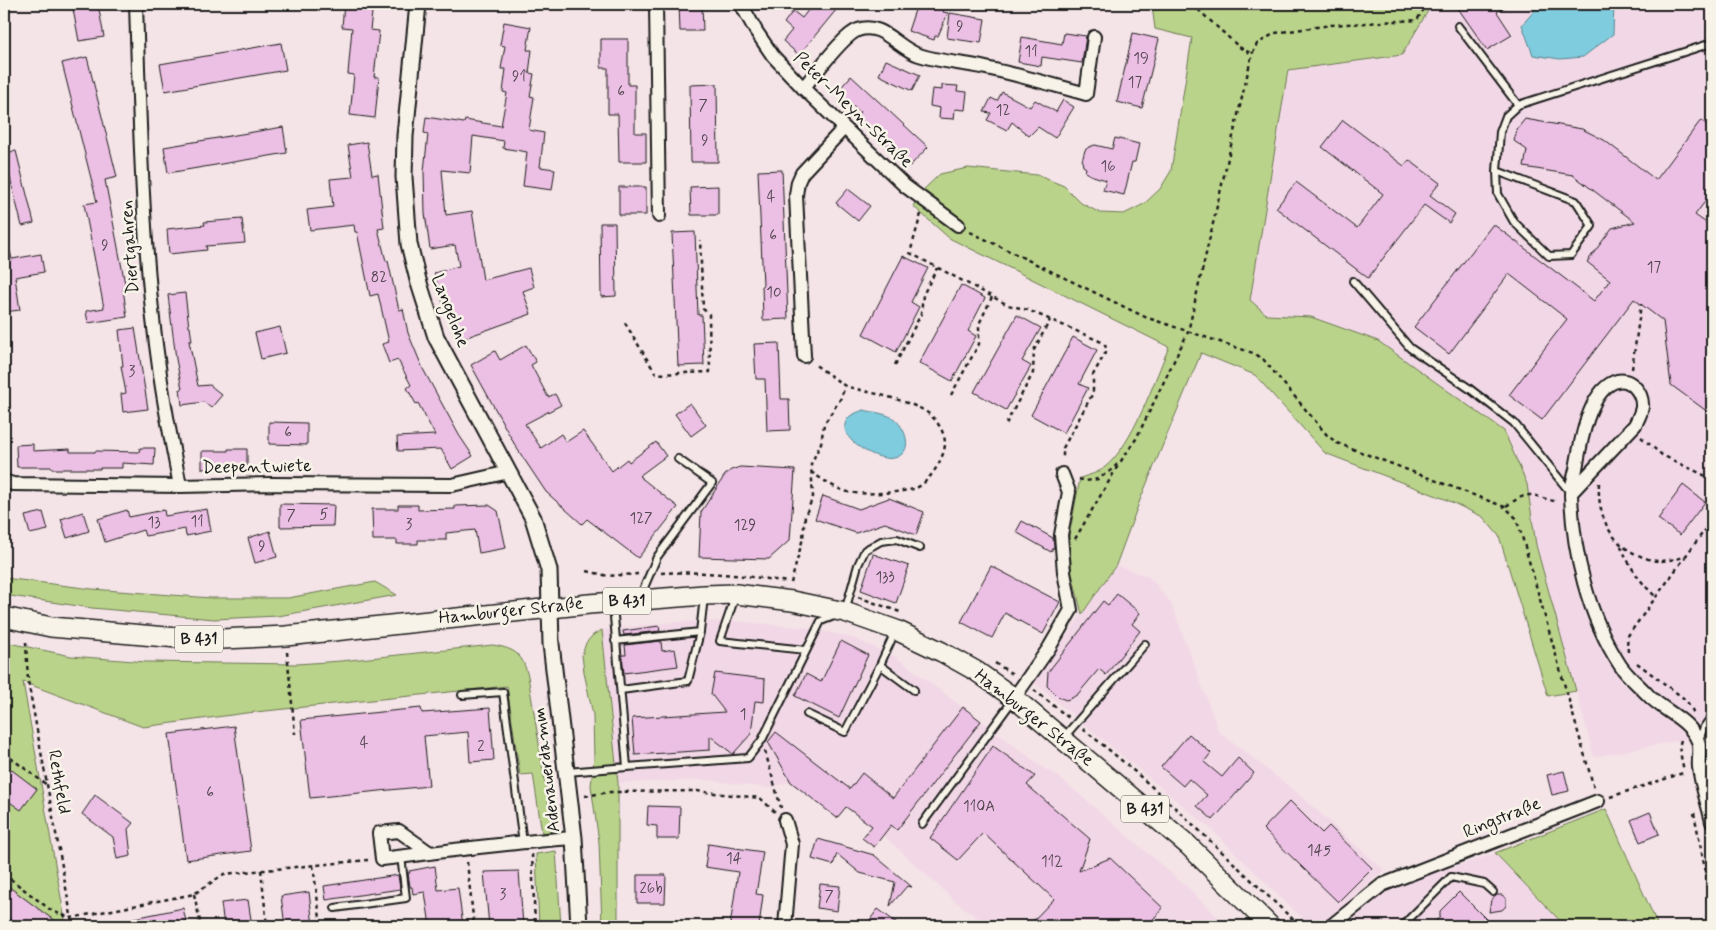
<svg xmlns="http://www.w3.org/2000/svg" width="1716" height="930" font-family="Mynerve,sans-serif">
<rect width="100%" height="100%" fill="#f4e3e7"/>
<filter id="ink" filterUnits="userSpaceOnUse"><feTurbulence type="fractalNoise" baseFrequency=".02" numOctaves="2"/><feDisplacementMap in="SourceGraphic" scale="10" xChannelSelector="R" yChannelSelector="G"/><feConvolveMatrix kernelMatrix="1 2 1 2 8 2 1 2 1" color-interpolation-filters="sRGB"/></filter>
<g filter="url(#ink)">
<!-- built -->
<path fill="#f2d8e6" d="M1432,4h280v730l-118,23 -58,-212 -321,-232 73,-244 114,-14z
M1116,565l33,12 22,26 48,129 76,59 89,79 -63,56h-11l-98,-96 -178,-147z
M734,621l75,7 44,10 43,19 149,112 14,8 128,110 40,39h-238l-33,-24 -73,-67 -37,-28 -9,11 -46,-36 -23,6 -62,-8 -88,3 -16,-153 72,-8z
M1495,853l70,73h-220l41,-36z"/>
<!-- green -->
<path fill="#bad38a" stroke="#6b7853" d="M1178,4h254l-30,51 -114,15 -38,230 17,15 44,2 67,24 126,90 23,53 9,61 40,146 -28,5 -49,-160 -16,-19 -38,-18 -120,-46 -70,-78 -54,-22 -61,147 -24,65 -34,49 -10,-40 -3,-37 11,-59c9,-3 18,-5 25,-11 28,-22 49,-86 64,-120l-220,-109 -36,-32 8,-14 19,-18 28,-6 69,7 27,11 17,17 19,10 24,1 20,-10 16,-15 11,-18 21,-133 -37,-9 -3,-23z
M4,578l88,11 119,9h77l87,-16 22,13 -119,21 -64,3 -122,-11 -88,-13z
M602,630l16,153v143h-16l-3,-84 -8,-56 3,-28 -1,-43 -9,-43 -2,-17 4,-12 7,-8z
M4,642l67,14 75,6 151,2 44,-3 152,-16c23,4 29,9 35,31l25,155 -11,2 -9,-59 -13,1 -13,-89 -261,27 -103,14 -120,-45 43,244h-62z
M1606,809l52,117h-93l-70,-73z
M556,851l5,75h-22l-3,-72z"/>
<!-- water -->
<path fill="#7fccde" stroke="#578690" d="M1540,4h74l-1,30 -30,23 -23,2 -27,-4 -11,-30z
M863,410c9,2 21,3 30,8 13,9 22,35 1,40 -18,4 -63,-22 -45,-41 3,-3 10,-5 14,-7z"/>
<!-- building -->
<path fill="#ecbfe4" stroke="#1c1c1c" d="M72,4h26l6,33 -25,4z
M344,4h29l-3,26 9,1 -5,46h5l-4,41 -25,-3 4,-40 -6,-1 4,-46 -10,-1z
M679,4h23l1,27h-23z
M813,4h28l-42,51 -16,-14 9,-11 -8,-7 9,-12 9,7z
M917,4h9l18,5 -1,3 5,1 -10,23h-3l-1,4 -26,-9z
M1455,4h54l-12,8 15,23 -25,15z
M950,13l35,6 -4,24 -34,-5z
M504,22l27,5 -4,23h5l-3,23 5,1 -4,22 4,1 -5,33 15,3 -4,34 15,2 -3,21 -29,-4 4,-34 -24,-4 1,-7 -31,-5 -3,37 -28,-3 4,45 26,-4 11,69 46,-12 5,19 -11,4 8,23 -72,26 -15,-34 -10,-33 25,-7 -4,-21 -25,4 -5,-36 -1,-42 4,-37 -4,-1 2,-16 38,6 1,-3 36,6 6,-33 -4,-1 3,-23h-5l4,-23 -5,-1z
M1064,33l22,3 -4,27 -40,-6 -1,9 -23,-4 4,-25 40,7z
M1133,33l26,6 -17,69 -25,-6z
M601,39h27v46h7v48h11v29h-27l-1,-48h-10v-46h-7z
M281,43l5,27 -121,21 -5,-27z
M87,57l30,120 -12,3 21,109h-3l4,28 -39,6 -2,-12 18,-3 -20,-104 13,-2 -35,-139z
M886,60l34,15 -8,16 -33,-16z
M851,76l77,71 -18,19 -54,-50 4,-4 -23,-20z
M717,84l1,78h-27l-1,-77z
M942,85l16,1 -1,5 10,1 -2,18 -10,-1 -1,10 -15,-1 1,-10 -10,-2 2,-17 10,1z
M1002,92l28,15 5,-7 21,12 7,-12 11,7 -19,31 -17,-11 -9,9 -17,-14 -5,8 -20,-10 4,-7 -7,-1 7,-14 6,3z
M1525,119l57,10 22,11 52,40 45,-60 11,9v63l-17,23 17,12v188l-41,-30 -8,-64 -29,-22 -92,121 -33,-25 58,-76 -58,-45 -60,80 -35,-27 79,-103 101,77 16,-21 -23,-18 25,-34 23,-6 -62,-47 -49,-8 3,-17 -13,-9 3,-12z
M1343,120l61,46 5,-6 31,23 -10,12 25,19 -6,9 -25,-18 -56,73 -92,-70 20,-26 61,46 26,-34 -61,-47z
M283,127l4,26 -119,20 -4,-26z
M1115,138l24,6 -4,18h-3l-8,33 -21,-5 3,-10 -16,-5 -5,-3 1,-4 -3,-2 -1,-5 3,-11 4,-3 6,-2 17,4z
M367,142l5,33 6,-1 6,54 -6,1 8,32h2l11,49 4,-1 5,24 15,36 36,66 14,21 -21,13 -11,-20 -43,2 -1,-14 38,-2 -17,-32 -2,1 -9,-16 4,-3 -13,-25 -9,3 -7,-19 7,-2 -11,-48 -8,2 -13,-64h-2l-1,-7 -44,5 -3,-20 26,-3 -3,-28 23,-2 -5,-32z
M16,151l18,72 -12,3 -18,-73z
M782,170l6,149 -25,1 -1,-35h1l-5,-114z
M718,186v29h-27l-1,-28z
M619,187h27v28h-27z
M848,189l22,17 -12,15 -22,-18z
M242,219l3,24 -39,3 1,4 -38,4 -2,-25 38,-4 -1,-3z
M600,223h15l1,73 -15,1z
M695,232l3,83h4l2,50 -26,1 -6,-133z
M4,251h6l2,8 29,-5 3,18 -29,5 5,33 -16,2z
M903,256l25,12 -17,34 8,5 -23,45 -33,-18z
M961,285l24,13 -17,33 8,5 -24,45 -33,-18z
M185,293l4,34h1l2,14h-3l9,45 12,-1 12,10 -11,13 -7,-6 -22,3 -2,-16h2l-6,-30 -8,-64z
M1017,315l24,13 -19,33 9,5 -25,44 -32,-18z
M280,327l6,26 -25,6 -6,-26z
M135,328l13,81 -25,3 -2,-18 5,-1 -5,-27h2l-4,-36z
M1073,337l24,13 -18,34 9,4 -24,45 -33,-18z
M779,343l2,56h8l1,31 -23,1 -2,-52h-9l-2,-35z
M526,345l10,17 -5,3 17,32 7,-3 6,11 -36,19 16,24 20,-14 5,8 17,-11 29,40 15,-12 2,3 27,-20 10,14 -27,20 39,31 -40,51 -51,-39 -5,5 -36,-32 -30,-45 -45,-82 24,-14 5,9z
M690,403l16,22 -15,11 -16,-22z
M269,422l38,1v22l-38,-1z
M33,444v7l37,-2v3h25v-1l44,1 1,-4h15l-1,17 -32,-2v5h-22v1h-48v-2h-35l-1,-22z
M228,449h19v20h-45v-18h26z
M740,467l55,3 -5,70 -21,19 -70,-2 2,-45 24,-37 6,-5z
M1683,485l22,17 -25,33 -22,-16z
M823,496l36,13 30,-11 35,14 -8,23 -31,-12 -29,10 -41,-14z
M280,504l54,1 -1,21 -53,1z
M398,505h20v5l37,-1v-3l34,-1 9,6 8,37 -27,5 -4,-23 -29,3v7h-28v4h-21v-4h-24l-1,-31h26z
M207,509l4,22 -25,5 -1,-7 -40,7 -2,-6 -38,12 -7,-23 29,-9 2,7 35,-7 1,6z
M43,512l5,18 -18,4 -5,-18z
M83,512l6,19 -22,7 -6,-19z
M1022,521l31,17 1,9 -3,5 -35,-20z
M270,531l7,26 -22,6 -7,-25z
M873,554l36,12 -13,37 -35,-13z
M991,566l69,36 -17,32 -38,-21 -13,25 -31,-16z
M1117,594l23,19 -8,11 8,7 -34,44 -7,-6 -21,25 -6,4 -6,2 -8,-3 -11,-11 1,-14 55,-71 5,4z
M659,626l1,5 -36,4 -1,-4z
M661,641l1,10 13,-2 3,17 -54,7 -2,-18h4l-1,-10z
M841,641l27,14 -29,63 -44,-22 11,-22 15,8z
M715,673l50,6 -1,23 -9,-1 -4,33 -18,20 -23,-18v14l-75,5 -3,-37 93,-6 -14,-18z
M963,707l18,14 -84,109 -6,-5 -17,22 -12,-9 10,-12 -26,-19 -9,11 -46,-36 -23,-40 8,-10 74,57 12,-16 31,25z
M421,708l1,5 68,-5 4,52 -24,2 -2,-30 -44,4 5,50 -119,12 -9,-78z
M234,726l17,125 -65,9 -17,-126z
M1189,734l22,19 -7,9 18,15 16,-19 16,15 -41,47 -16,-14 10,-11 -18,-16 -6,7 -22,-19z
M993,746l42,30 -8,9 63,54 -11,32 31,-13 53,50 -16,18h-119l26,-27 -71,-66 -25,27 -28,-22z
M4,764l33,25 -16,21 -17,-12z
M1564,771l5,20 -17,4 -5,-20z
M95,795l38,28 -5,6 3,27 -14,3 -4,-22 -31,-23z
M1290,801l32,32 7,-7 43,42 -34,34 -75,-73z
M648,806l32,1 -1,32h-22v-13l-10,-1z
M1650,812l9,22 -19,8 -9,-22z
M818,839l56,16 38,32 -5,-1 -17,20 5,-24 -35,-9 -23,-19 -4,11 -21,-6z
M708,844l55,8 -7,42 7,1 -4,31h-29l8,-54 -33,-5z
M435,866l3,24 20,-2 5,38h-33l-5,-34 -12,2 -1,-7h-2l-2,-14h2l-1,-2z
M519,871l4,55h-34l-5,-54z
M398,875l2,14 -74,11 -2,-14z
M637,875h29l-1,28h-28z
M4,883l36,27 22,16h-43l-15,-11z
M820,884l20,2 -3,25 -20,-3z
M309,892l4,34h-28l-4,-30z
M1459,892l34,34h-63l10,-9v-6z
M1497,895h5l4,3v8l-4,4 -13,2 2,-12z
M248,900l4,26h-28l-3,-23z
M183,908l4,18h-66l-1,-5z
M878,909l23,17h-36z"/>
<g fill="none" stroke-linecap="round" stroke-linejoin="round">
<!-- service casing -->
<g stroke="#1c1c1c" stroke-width="10">
<path id="service" d="M1458,26l60,79
M1497,171l79,30 16,25 -21,29 -22,1 -35,-34 -16,-28 -1,-23 3,-39 6,-16 12,-11 194,-62
M1353,281l57,67 60,41 44,34 56,69
M640,597l17,-40 55,-74 -34,-24
M735,597l-15,44 86,9
M845,611l13,-46 7,-15 16,-9 16,-2 23,9
M895,632l-15,33 34,25
M615,641l85,-9
M621,690l67,-9 12,-49 4,-35
M462,695l41,-3 20,151
M807,714l38,18 35,-67
M1064,737l81,-93
M1699,740l5,-13 8,-11
M627,767l121,-9 14,-18 59,-119 13,-5
M567,772l60,-5 -14,-162
M1700,772l12,-8
M922,824l91,-124
M335,908l71,-10 -5,-42
M1402,926l49,-49 33,7 9,8"/>
</g>
<!-- minor casing -->
<g stroke="#1c1c1c" stroke-width="16">
<path id="minor" d="M136,4c4,123 6,248 24,370 5,37 13,74 20,112
M656,4l3,212
M741,4l15,27 17,25 30,32 102,98 53,39
M803,88c12,-13 40,-53 55,-58 24,-9 39,18 61,25 21,7 45,8 67,13 34,7 67,17 100,26l8,-57
M804,356l-8,-161 2,-13 4,-9 42,-45
M4,481l9,3 167,2 90,-2 182,1 57,-13
M1571,493l64,-68c3,-6 6,-11 7,-18 1,-14 -12,-32 -28,-25 -26,11 -34,63 -38,87 -2,9 -5,18 -5,26 2,58 17,121 49,170 7,11 19,20 28,30 15,16 41,24 50,46 3,7 0,18 1,26 2,18 9,37 13,55
M1014,698l35,-50 22,-38 -7,-38 -3,-37 8,-43 -7,-18
M430,853l-31,-22 -20,2 3,26c64,-8 128,-17 192,-21
M785,926l7,-82 -7,-24
M1331,926l51,-41 216,-84"/>
</g>
<!-- tertiary casing -->
<g stroke="#1c1c1c" stroke-width="19">
<path id="tertiary" d="M418,4l-13,132 -1,41 5,67 9,36 18,57 97,181 16,52 2,74 23,194 5,88"/>
</g>
<!-- primary casing -->
<g stroke="#1c1c1c" stroke-width="22">
<path id="primary" d="M4,617l47,10 150,13 85,-4 303,-32 115,-9 32,-1 56,7 53,11 51,18 46,22 34,19 38,27 174,147 82,81"/>
</g>
<!-- path -->
<path stroke="#1c1c1c" stroke-width="2.5" stroke-dasharray="4 4" stroke-linecap="butt" d="M1192,4l47,43 13,7
M921,214l-11,39 98,52 20,5 76,33 3,7 -14,25v18l-30,55v12
M970,232l175,85 108,36 10,6 64,76 10,8 168,64 11,11 5,15 73,255
M625,323l31,51 54,-2 -1,-58 -6,-5 -3,-69
M895,365l26,-51 2,-19 14,-27
M1632,369l9,-65
M951,395l28,-51v-20l13,-27
M1006,424l27,-51 1,-23 16,-30
M1641,437l21,18 50,24
M811,472c11,7 24,17 37,20 12,3 56,1 68,-4 13,-5 30,-32 29,-46 -1,-12 -10,-25 -20,-31 -23,-13 -55,-18 -80,-25
M1079,479l7,2 12,-2 12,-8 11,-10 15,-22 52,-107 64,-278 5,-10 18,-11 56,-8 86,-5 10,-16
M1599,483c-2,33 12,63 44,74 5,2 10,4 15,4 9,0 18,-2 27,-4l27,-37
M1506,506c27,-18 24,-10 52,-4
M1075,539l44,-75
M1621,546c8,20 19,36 35,51
M587,571l21,5 30,-2
M661,573c42,-2 84,2 126,9
M791,583l12,-45 2,-22 8,-19 -2,-33 10,-21 3,-19 17,-26 4,-12 -31,-22
M858,597l42,15
M26,642l2,39 45,245
M287,652l8,82
M1628,652l-1,-15 58,-80
M995,663l19,12
M1637,663l49,37 8,13
M1034,690l35,28
M1083,729c77,60 146,131 217,197
M1681,740l-2,7 5,24
M765,751l16,57
M4,753l43,32
M585,796l25,-4 86,-1 64,7 16,15
M1610,797l76,-25
M1694,813l13,66 1,47
M532,854l3,72
M467,862l7,64
M313,865l8,61
M261,870l6,56
M4,874l48,37 19,7 123,-24 30,-20 144,-14
M194,894l7,32"/>
<!-- service -->
<use href="#service" stroke="#f7f3e8" stroke-width="6"/>
<!-- minor -->
<use href="#minor" stroke="#f7f3e8" stroke-width="12"/>
<!-- tertiary -->
<use href="#tertiary" stroke="#f7f3e8" stroke-width="15"/>
<!-- primary -->
<use href="#primary" stroke="#f7f3e8" stroke-width="19"/>
</g>
</g>
<g text-anchor="middle" dominant-baseline="central" stroke-width="5" stroke-linejoin="round" paint-order="stroke">
<!-- number labels -->
<g font-size="15" fill="#50454e">
<text x="960" y="27">9</text>
<text x="1031" y="52">11</text>
<text x="1141" y="59">19</text>
<text x="519" y="77">91</text>
<text x="1135" y="83">17</text>
<text x="621" y="92">6</text>
<text x="703" y="106">7</text>
<text x="1003" y="111">12</text>
<text x="705" y="141">9</text>
<text x="1108" y="167">16</text>
<text x="771" y="197">4</text>
<text x="773" y="236">6</text>
<text x="105" y="246">9</text>
<text x="1654" y="268">17</text>
<text x="379" y="278">82</text>
<text x="774" y="293">10</text>
<text x="132" y="372">3</text>
<text x="288" y="433">6</text>
<text x="324" y="515">5</text>
<text x="291" y="516">7</text>
<text x="641" y="519">127</text>
<text x="197" y="522">11</text>
<text x="154" y="523">13</text>
<text x="409" y="525">3</text>
<text x="745" y="526">129</text>
<text x="262" y="547">9</text>
<text x="885" y="578">133</text>
<text x="743" y="715">1</text>
<text x="364" y="743">4</text>
<text x="481" y="747">2</text>
<text x="210" y="793">6</text>
<text x="979" y="807">110A</text>
<text x="1319" y="851">145</text>
<text x="734" y="859">14</text>
<text x="1052" y="862">112</text>
<text x="651" y="889">26b</text>
<text x="503" y="895">3</text>
<text x="829" y="897">7</text>
</g>
<!-- shield labels -->
<g fill="#f7f3e8" stroke="#5e5c59" stroke-width="1">
<rect x="603" y="587.5" width="48" height="27" rx="4"/>
<rect x="175" y="625.5" width="48" height="27" rx="4"/>
<rect x="1121" y="795.5" width="48" height="27" rx="4"/>
</g>
<g font-size="16" font-weight="bold" fill="#1c1c1c">
<text x="627" y="601">B 431</text>
<text x="199" y="639">B 431</text>
<text x="1145" y="809">B 431</text>
</g>
<!-- street labels -->
<g font-size="18" fill="#1c1c1c" stroke="#f7f3e8">
<text transform="translate(853 110) rotate(44)">Peter-Meyn-Straße</text>
<text transform="translate(130 247) rotate(-94)">Diertgahren</text>
<text transform="translate(450 311) rotate(69)">Langelohe</text>
<text transform="translate(257 467) rotate(-1)">Deepentwiete</text>
<text transform="translate(511 611) rotate(-6)">Hamburger Straße</text>
<text transform="translate(1034 718) rotate(38)">Hamburger Straße</text>
<text transform="translate(547 770) rotate(-97)">Adenauerdamm</text>
<text transform="translate(59 782) rotate(80)">Rethfeld</text>
<text transform="translate(1502 818) rotate(-22)">Ringstraße</text>
</g>
</g>
<!-- margin -->
<rect width="1716" height="930" fill="none" stroke="#f7f3e8" stroke-width="20"/>
<rect x="10" y="10" width="1696" height="910" fill="none" stroke="#1c1c1c" stroke-width="2" filter="url(#ink)"/>
</svg>
